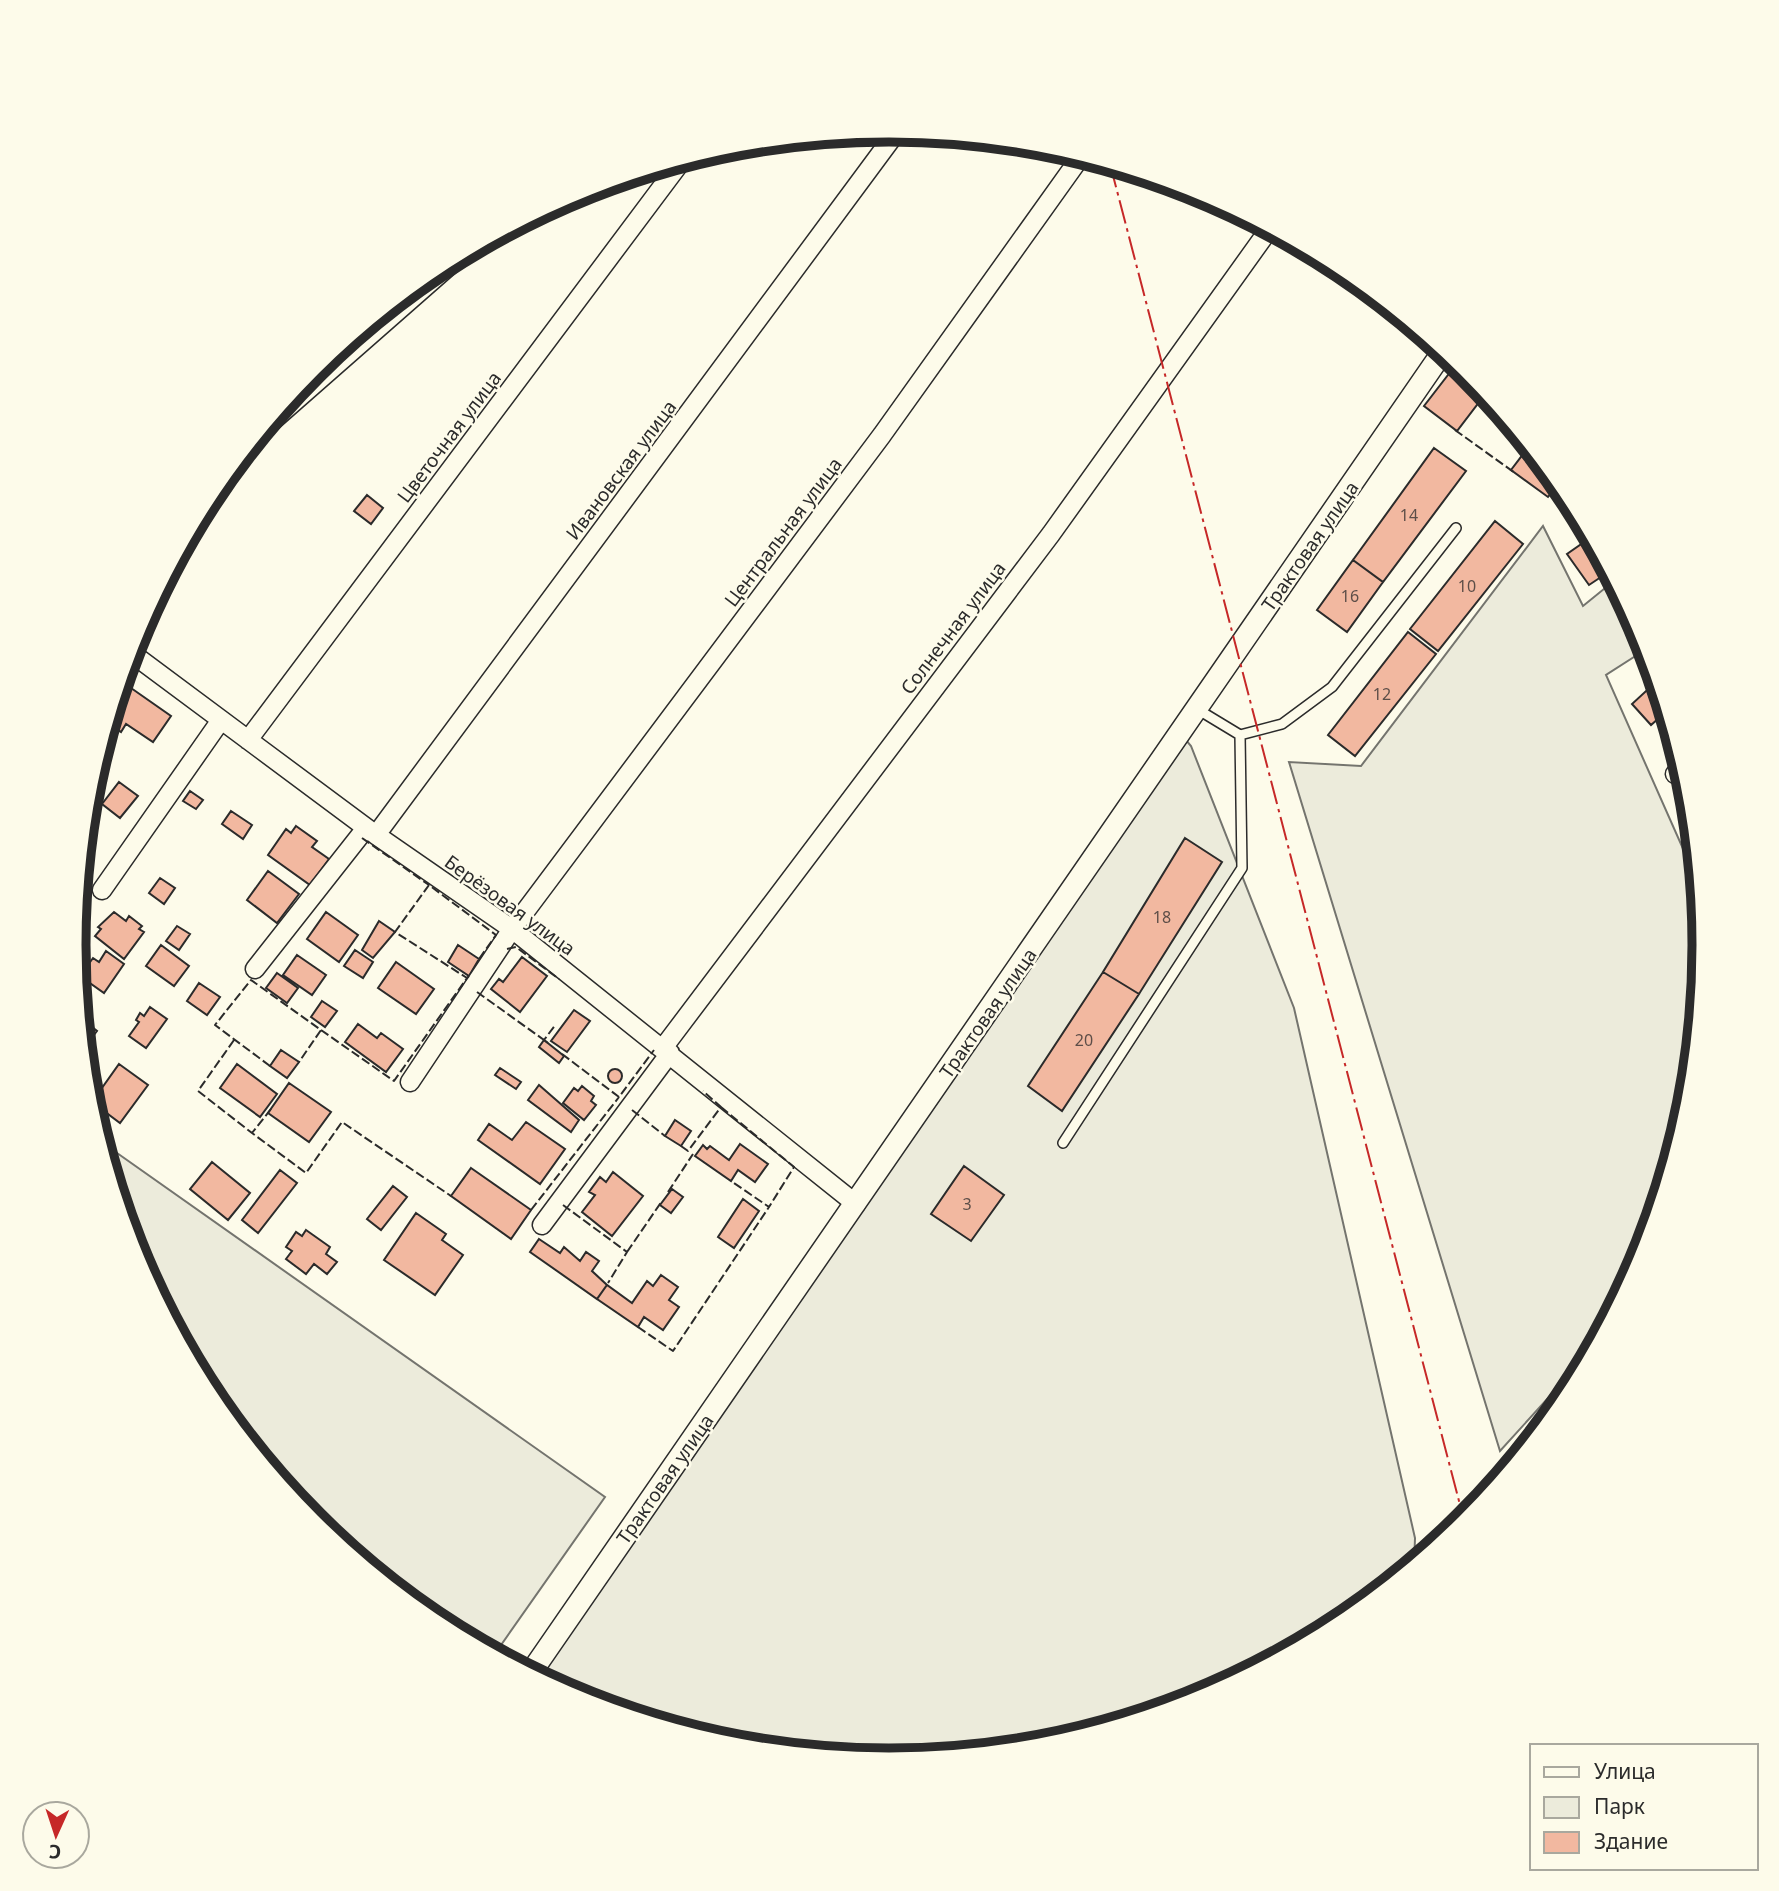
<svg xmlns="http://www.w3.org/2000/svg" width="1779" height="1891" font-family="'Noto Sans',sans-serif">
<rect width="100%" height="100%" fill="#fdfbea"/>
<!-- green -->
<path fill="#ecebdb" stroke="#74746e" stroke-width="2" d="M1543,526l40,80 32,-26 33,68 -42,27 94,212 5,59 -15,159 -47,153 -44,84 -99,109 -211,-689 72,4z
M1181,734l10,12 103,262 121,530 -1,28 -71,58 -142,76 -153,46 -159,15 -159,-15 -153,-47 -40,-21z
M100,1141l505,356 -111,158 -58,-31 -124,-102 -101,-123 -76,-142z"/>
<!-- building -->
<path fill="#f2b8a0" stroke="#2b2b2b" stroke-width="2" d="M1458,362l28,31 -29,38 -33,-25z
M1530,445l30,37 -12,15 -37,-27z
M1434,448l32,23 -83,111 -30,-22z
M367,495l16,13 -12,16 -17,-13z
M1495,521l28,23 -85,107 -28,-22z
M1590,538l20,33 -21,14 -22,-31z
M1353,560l30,22 -36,50 -30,-22z
M1408,632l28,22 -81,102 -27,-21z
M1658,680l9,31 -16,14 -19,-21z
M131,688l40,28 -18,26 -27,-18 -5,8 -13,-9z
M119,782l19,14 -18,22 -18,-14z
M190,791l13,9 -7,9 -13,-8z
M231,811l21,14 -9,14 -21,-15z
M296,826l21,15 -5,6 17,12 -19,26 -42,-30 18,-26 5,4z
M1185,838l37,24 -83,132 -36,-22z
M268,871l31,23 -22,29 -30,-23z
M160,878l15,10 -11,16 -15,-11z
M114,912l12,9 3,-5 13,10 -3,3 5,3 -20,27 -29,-23 6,-7 -3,-2z
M326,912l32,23 -19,27 -32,-23z
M379,921l16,11 -22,26 -11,-8z
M177,926l13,8 -11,16 -13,-9z
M161,945l28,21 -15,20 -28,-20z
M458,945l21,14 -10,17 -21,-14z
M355,950l18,12 -10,16 -19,-12z
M106,951l18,13 -20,29 -24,-17 13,-18 6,4z
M297,955l29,20 -14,20 -29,-20z
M522,957l25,19 -27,36 -29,-23 8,-10 4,3z
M396,962l38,27 -18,25 -38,-26z
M1103,972l36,22 -77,117 -34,-25z
M277,973l21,15 -11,15 -21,-15z
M199,983l21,14 -13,18 -20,-14z
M322,1001l15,10 -12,16 -14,-10z
M150,1007l17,12 -21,29 -17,-12 10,-14 -3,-2 4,-7 4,3z
M574,1010l16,11 -23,31 -16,-11z
M81,1018l16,13 -10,13 -4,-3z
M358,1024l19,14 4,-5 22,16 -17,23 -41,-30z
M544,1040l20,16 -5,7 -20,-16z
M281,1050l18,12 -12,16 -17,-12z
M119,1064l29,21 -28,38 -28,-21z
M237,1064l40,30 -17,23 -40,-29z
M500,1068l21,14 -5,7 -21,-14z
M608 1076a7 7 0 1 1 14 0a7 7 0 1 1-14 0Z
M289,1083l42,29 -22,30 -41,-29z
M539,1085l40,35 -8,12 -43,-32z
M582,1086l12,10 -3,5 5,4 -12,15 -21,-17 11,-15 4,3z
M675,1120l16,11 -10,15 -16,-10z
M526,1122l39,27 -25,35 -62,-44 11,-16 23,16z
M740,1144l28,20 -13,18 -17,-12 -7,11 -36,-25 8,-11 4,4 3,-3 19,14z
M212,1162l38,31 -22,27 -38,-31z
M964,1166l40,29 -33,46 -40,-27z
M471,1168l60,42 -20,29 -60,-43z
M280,1170l17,13 -39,50 -16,-13z
M613,1172l30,24 -31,40 -30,-24 13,-17 -6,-3 11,-15 6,5z
M393,1186l14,11 -26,33 -14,-11z
M672,1189l11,8 -12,16 -11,-8z
M743,1199l16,12 -25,37 -16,-11z
M416,1213l30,21 -4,6 21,15 -28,40 -51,-35z
M306,1230l24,17 -4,7 11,8 -10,12 -13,-10 -8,10 -20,-15 6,-8 -6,-4 10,-15 6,4z
M539,1239l21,14 4,-6 16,14 6,-9 13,9 -7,10 15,14 -10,14 -67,-47z
M661,1275l17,12 -9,13 10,7 -16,23 -19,-13 -6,10 -41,-28 10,-14 25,18 15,-22 6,5z"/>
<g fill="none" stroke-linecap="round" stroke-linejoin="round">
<!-- service casing -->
<g stroke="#2b2b2b" stroke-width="12">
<path id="service" d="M1197,709l43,26 42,-11 50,-37 124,-159
M1063,1143l179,-275 -2,-133"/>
</g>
<!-- minor casing -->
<g stroke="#2b2b2b" stroke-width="21">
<path id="minor" d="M262,430l205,-180
M130,652l246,183 136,94 344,275
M248,740l435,-581
M1675,774l8,-9
M376,835l522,-705
M102,890l119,-170
M255,969l111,-141
M663,1048l388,-514 219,-306
M410,1082l102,-153 370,-494 200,-280
M542,1225l128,-172"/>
</g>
<!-- tertiary casing -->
<g stroke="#2b2b2b" stroke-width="24">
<path id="tertiary" d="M530,1674l914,-1324"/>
</g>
<!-- service -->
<use href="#service" stroke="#fdfbea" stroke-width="9"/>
<!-- minor -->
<use href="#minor" stroke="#fdfbea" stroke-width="18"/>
<!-- tertiary -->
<use href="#tertiary" stroke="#fdfbea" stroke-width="21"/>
<!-- fence -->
<path stroke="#2b2b2b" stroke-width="2" stroke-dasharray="9 3.5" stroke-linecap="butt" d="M1455,430l60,43
M362,838l67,47
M507,949l9,-2 43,32
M469,976l-2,2 -72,-46 34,-47 67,50 -17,24
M477,992l67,48
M321,1030l73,51 73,-103
M234,1040l-36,51 54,42
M548,1043l-4,-3 12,-16
M562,1054l57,43 35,-47
M270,1066l-55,-41 36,-45 70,50 -22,32
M721,1107l73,60 -25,40 -38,-26
M271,1109l-19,24 54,40 36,-51 109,74
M632,1110l33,26
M681,1146l7,5 33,-44 -18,-16
M668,1192l25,-38
M563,1205l64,47 -19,31
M531,1210l88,-113
M627,1252l35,-51
M638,1327l35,24 96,-144"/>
<!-- power -->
<path stroke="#c62828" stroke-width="2" stroke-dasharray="24 5 3.5 5" stroke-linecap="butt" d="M1110,164l355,1360"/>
</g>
<g text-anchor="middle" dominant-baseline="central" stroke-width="5" stroke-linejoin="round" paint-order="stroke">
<!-- number labels -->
<g font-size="16" fill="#5d4e48">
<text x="1409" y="515">14</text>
<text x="1467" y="586">10</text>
<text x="1350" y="596">16</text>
<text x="1382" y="694">12</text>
<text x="1162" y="917">18</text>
<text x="1084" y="1040">20</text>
<text x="967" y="1204">3</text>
</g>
<!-- street labels -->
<g font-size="19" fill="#2b2b2b" stroke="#fdfbea">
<text transform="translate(449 437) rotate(-53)">Цветочная улица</text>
<text transform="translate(621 470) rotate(-53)">Ивановская улица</text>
<text transform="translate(783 532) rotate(-53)">Центральная улица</text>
<text transform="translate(1310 546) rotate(-55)">Трактовая улица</text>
<text transform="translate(953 628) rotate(-53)">Солнечная улица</text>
<text transform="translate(510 905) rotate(36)">Берёзовая улица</text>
<text transform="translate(988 1013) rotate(-55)">Трактовая улица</text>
<text transform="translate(665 1479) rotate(-55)">Трактовая улица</text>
</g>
</g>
<!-- crop -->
<path d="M0 0H1779V1891H0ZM86 945a803 803 0 1 1 1606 0a803 803 0 1 1-1606 0Z" fill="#fdfbea" fill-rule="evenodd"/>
<path fill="none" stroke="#2b2b2b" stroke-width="9" d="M86 945a803 803 0 1 1 1606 0a803 803 0 1 1-1606 0Z"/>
<!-- legend -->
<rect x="1530" y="1744" width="228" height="126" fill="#fdfbea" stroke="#a9a89e" stroke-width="2"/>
<rect x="1544" y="1767" width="35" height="10" fill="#fdfbea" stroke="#a9a89e" stroke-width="2"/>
<text x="1594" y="1779" font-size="21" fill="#2b2b2b">Улица</text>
<rect x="1544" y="1797" width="35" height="21" fill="#ecebdb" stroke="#a9a89e" stroke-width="2"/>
<text x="1594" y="1814" font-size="21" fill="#2b2b2b">Парк</text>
<rect x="1544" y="1832" width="35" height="21" fill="#f2b8a0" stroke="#a9a89e" stroke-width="2"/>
<text x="1594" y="1849" font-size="21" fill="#2b2b2b">Здание</text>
<!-- north arrow -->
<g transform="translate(56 1835) rotate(183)"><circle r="33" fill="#fdfbea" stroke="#a9a89e" stroke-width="2"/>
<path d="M0-5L12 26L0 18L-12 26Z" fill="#c62828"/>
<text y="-10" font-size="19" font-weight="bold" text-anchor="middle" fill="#2b2b2b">С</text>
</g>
</svg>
